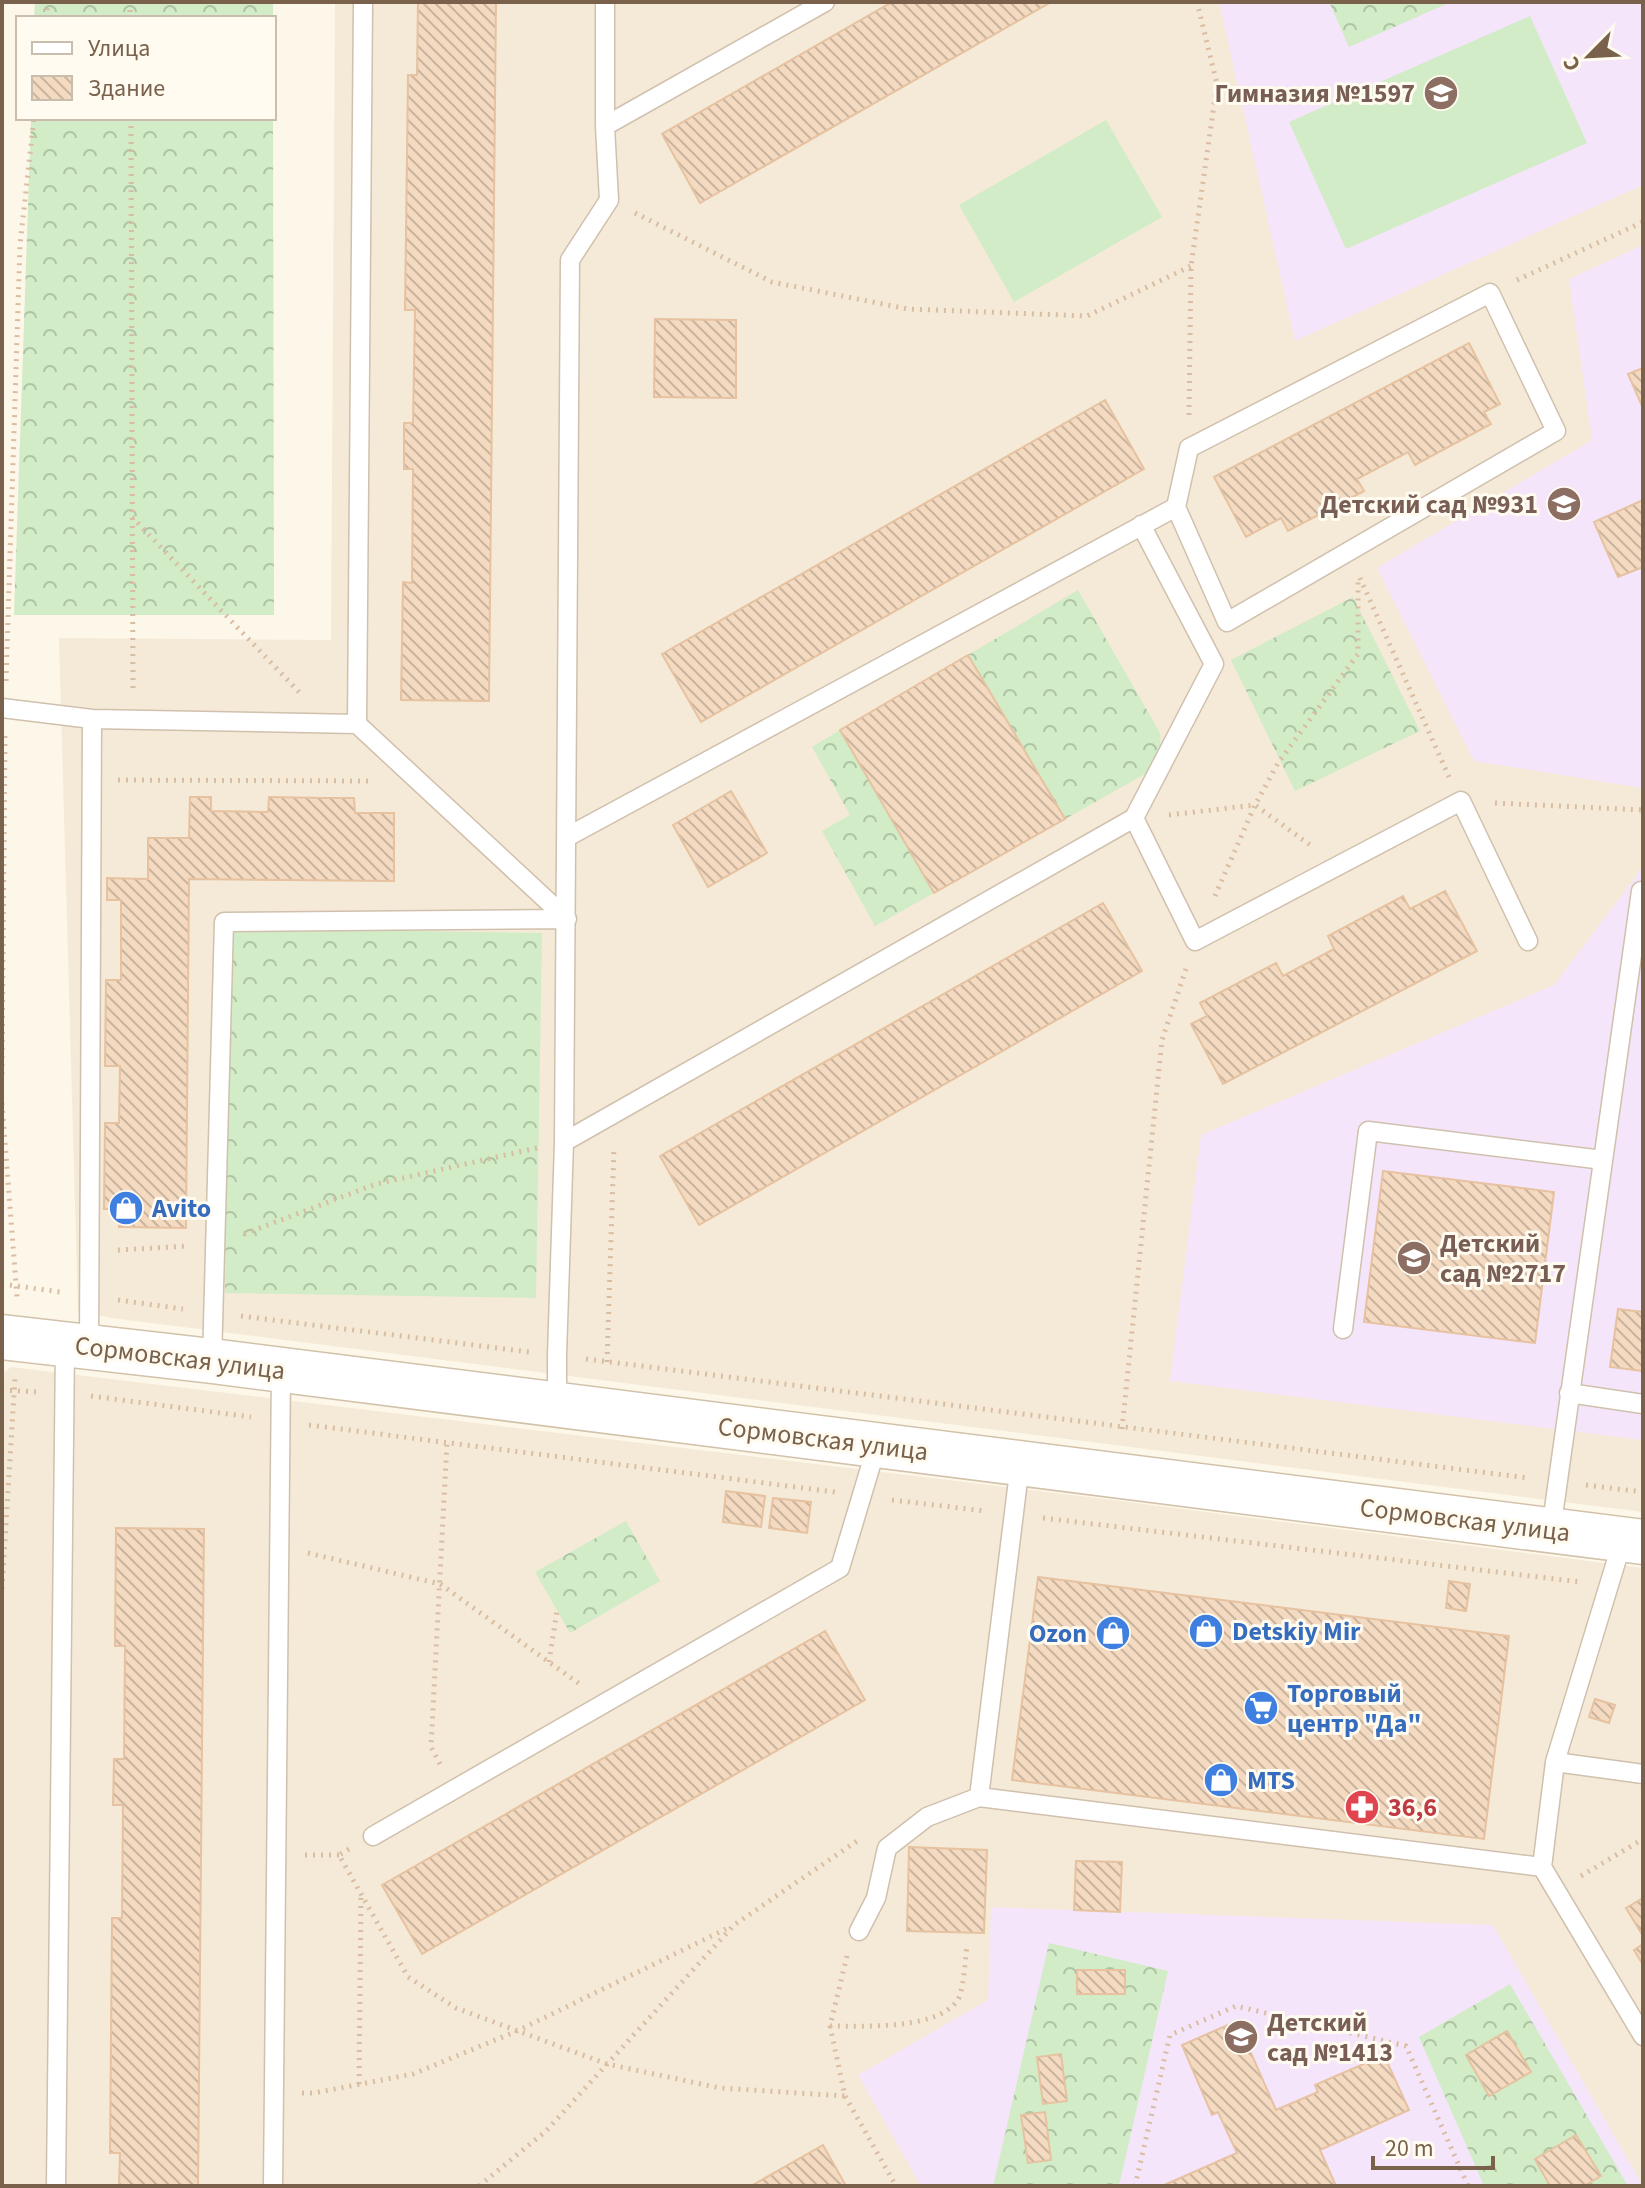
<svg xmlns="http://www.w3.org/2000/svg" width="1645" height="2188" font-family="'Source Sans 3',sans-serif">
<defs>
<pattern id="forest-crowns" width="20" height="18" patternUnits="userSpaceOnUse" patternTransform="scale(2)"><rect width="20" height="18" fill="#d1ecc6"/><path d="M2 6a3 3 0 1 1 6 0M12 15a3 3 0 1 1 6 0" fill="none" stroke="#aec3a3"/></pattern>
<pattern id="building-back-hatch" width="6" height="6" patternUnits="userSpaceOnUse" patternTransform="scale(2)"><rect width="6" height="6" fill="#f3dac0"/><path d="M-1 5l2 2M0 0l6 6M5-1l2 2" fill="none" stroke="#cab49e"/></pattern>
</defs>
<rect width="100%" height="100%" fill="#fdf7e9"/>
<!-- residential -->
<path fill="#f5ead7" d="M335,2h1308v1510l-1532,-194 -33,-7 -19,-673 272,2z
M11,1367l1094,132 538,69v618h-1641v-812z"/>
<!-- education -->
<path fill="#f5e5fa" d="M1219,2h424v183l-348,156z
M1643,245v543l-169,-27 -97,-193 215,-128 -23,-161z
M1643,867v573l-473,-59 31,-246 353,-150z
M991,1907l502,18 150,261h-722l-63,-111 130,-75z"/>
<!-- forest -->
<path fill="url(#forest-crowns)" d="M35,2h238v16h-239z
M1329,2h122l-102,45z
M31,118h242l1,497h-260z
M1078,590l82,143 1,32 -96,54 -97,-164z
M1353,597l67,134 -125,60 -64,-131z
M840,730l94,163 -59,33 -53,-95 28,-16 -38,-68z
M230,928l312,5 -6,365 -311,-5z
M626,1521l34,60 -90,52 -35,-61z
M1049,1943l119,28 -49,215h-126z
M1510,1984l118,202h-144l-65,-149z"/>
<!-- garden -->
<path fill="#d1ecc6" d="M1530,16l57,127 -241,106 -57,-127z
M1106,120l56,97 -148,85 -55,-97z"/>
<!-- building -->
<path fill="url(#building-back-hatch)" stroke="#e6c2a0" stroke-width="2" d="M418,2h78l-7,699 -88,-1 2,-118 9,1 1,-114h-9v-46h9l2,-113h-10l3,-235h9z
M892,2h159l-351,201 -38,-69z
M655,319l81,1v78l-82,-1z
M1469,343l31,61 -16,8 7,12 -76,41 -7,-13 -51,27 7,12 -76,40 -7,-13 -35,19 -32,-60z
M1643,368v40l-15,-34z
M1105,400l39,69 -443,253 -39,-68z
M1643,500v67l-25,10 -24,-55z
M968,655l97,164 -131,74 -94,-163z
M731,791l36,62 -59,34 -35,-62z
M190,797h21v14l57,1 1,-15 54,1h31l1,15h39v68l-205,-2 -3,349 -67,-1v-18h-15l1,-86h14l1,-57h-15l1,-86h15v-80h-14v-22l41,1v-41h41z
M1445,891l32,60 -254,133 -32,-60 16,-8 -7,-13 76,-40 7,13 51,-27 -6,-13 75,-40 7,13z
M1103,903l39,68 -443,254 -39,-69z
M1383,1171l171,21 -19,151 -171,-21z
M1618,1309l25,3v59l-33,-4z
M726,1491l39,5 -4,31 -38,-5z
M773,1498l38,4 -4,31 -38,-5z
M116,1528l88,1 -6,657h-79l1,-33h-10l2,-235h10l1,-113h-10l1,-46h10l1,-113h-10z
M1038,1577l471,59 -25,203 -472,-59z
M1449,1581l21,3 -4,27 -20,-3z
M825,1631l40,69 -443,254 -40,-69z
M1595,1699l20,6 -6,18 -20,-6z
M909,1847l78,3 -3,83 -77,-2z
M1076,1861l46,1 -2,50 -46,-2z
M1643,1898v38l-17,-28z
M1643,1944v21l-9,-15z
M1077,1970h48v24h-48z
M1237,2021l39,89 42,-18 -3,-7 69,-30 25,55 -89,40 16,36h-174l75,-33 -19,-41 -6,3 -30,-70z
M1507,2031l24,41 -42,24 -23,-41z
M1061,2054l6,47 -24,3 -6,-47z
M1045,2112l6,48 -23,3 -7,-48z
M1576,2135l25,41 -17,10h-34l-15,-27z
M823,2145l23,41h-95z"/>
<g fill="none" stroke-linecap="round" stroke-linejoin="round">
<!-- lane casing -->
<g stroke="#d0c0ad" stroke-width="21">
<path id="lane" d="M605,126l220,-124
M2,708l90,11
M1134,818l80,-154 -73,-139
M567,837l609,-330 13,-59 301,-155 66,138 -329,191 -51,-115
M564,1142l570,-324 61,123 266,-140 67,140
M1343,1329l25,-198 235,29
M89,1346l3,-627 265,5 6,-722
M212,1361l12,-439 343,-3 -210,-195
M1569,1393l74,11
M557,1405v-50l7,-213 6,-882 39,-60 -4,-74v-124
M1020,1464l-41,333 563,70
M1551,1530l90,-639h2
M1623,1539l-68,223 -13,105 101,169
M1555,1762l88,12
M373,1836l467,-268 37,-123
M859,1931l17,-33 11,-50 40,-31 52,-20
M56,2186l9,-841
M273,2186l8,-815"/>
</g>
<!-- secondary casing -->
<g stroke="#d3c2ab" stroke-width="47">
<path id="secondary" d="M2,1337l210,24 1431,181"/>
</g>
<!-- path -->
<path stroke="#d9bda2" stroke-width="5" stroke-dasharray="2 6" stroke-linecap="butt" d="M130,2v16
M46,18l2,-16
M131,118l2,575
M635,213l137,69 136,27 179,7 104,-50
M1517,280l126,-58
M1189,415l2,-149 26,-182 -20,-82
M132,517l167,175
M1360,578l89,199
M6,681l14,-436 14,-127
M118,780l255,1
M1495,803l148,7
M1169,815l86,-10 58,42
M1215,896l40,-91 23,-42 80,-109v-75
M2,1074l3,-339
M2,1103l15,194
M244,1234l132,-50 161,-36
M118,1250l70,-4
M2,1284l58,8
M118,1300l65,9
M241,1316l288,36
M586,1359l943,119
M607,1362l7,-215
M2,1390l35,2
M91,1396l160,21
M309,1425l526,67
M1122,1429l40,-389 24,-71
M1586,1485l57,7
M892,1500l93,11
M1043,1518l538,64
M308,1553l132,31 141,101
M2,1589l13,-211
M549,1662l8,-51
M440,1764l-9,-17 16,-305
M349,1849l-10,6 69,122 48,31 151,56 113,24 125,8
M305,1855h34
M1581,1876l62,-37
M847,1956l-17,70 15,70 51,90
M830,2026c33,0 106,4 127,-25 7,-9 8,-42 10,-55
M359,2084l2,-188
M302,2093h12l99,-19 104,-43 213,-104
M479,2186l67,-55 188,-206 123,-84
M1135,2186l35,-151 66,-29 170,40 62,140"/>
<!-- lane -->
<use href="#lane" stroke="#fff" stroke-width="18"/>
<!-- secondary -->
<use href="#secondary" stroke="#fff" stroke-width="44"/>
</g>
<!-- icons -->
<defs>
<g id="school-disc" transform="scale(1.8)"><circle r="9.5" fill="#8d6e63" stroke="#fffbf0"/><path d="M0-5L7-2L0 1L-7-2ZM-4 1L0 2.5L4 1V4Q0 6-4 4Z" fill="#fff"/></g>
<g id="shop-disc" transform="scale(1.8)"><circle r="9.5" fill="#3f7fe0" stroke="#fffbf0"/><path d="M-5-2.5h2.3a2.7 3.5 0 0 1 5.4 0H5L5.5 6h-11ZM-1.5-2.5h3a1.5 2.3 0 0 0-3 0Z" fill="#fff"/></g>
<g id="supermarket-disc" transform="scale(1.8)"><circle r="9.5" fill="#3f7fe0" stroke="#fffbf0"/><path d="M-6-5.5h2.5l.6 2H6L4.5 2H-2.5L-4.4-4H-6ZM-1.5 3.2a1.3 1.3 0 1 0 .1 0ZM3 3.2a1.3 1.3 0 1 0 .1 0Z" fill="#fff"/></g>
<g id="pharmacy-disc" transform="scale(1.8)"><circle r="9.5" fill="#e0444e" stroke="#fffbf0"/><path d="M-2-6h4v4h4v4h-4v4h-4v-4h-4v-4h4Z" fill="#fff"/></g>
</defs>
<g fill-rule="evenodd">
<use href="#school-disc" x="1441" y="93"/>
<use href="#school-disc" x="1564" y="504"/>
<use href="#shop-disc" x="126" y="1208"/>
<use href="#school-disc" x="1414" y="1258"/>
<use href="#shop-disc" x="1206" y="1631"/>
<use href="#shop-disc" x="1113" y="1633"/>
<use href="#supermarket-disc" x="1261" y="1708"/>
<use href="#shop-disc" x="1221" y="1780"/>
<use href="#pharmacy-disc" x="1362" y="1807"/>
<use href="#school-disc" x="1241" y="2037"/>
</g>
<g text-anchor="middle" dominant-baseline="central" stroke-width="6" stroke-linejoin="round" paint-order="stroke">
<!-- education labels -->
<g font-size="26" font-weight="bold" fill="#785e54" stroke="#fffbf0" text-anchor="end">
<text x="1415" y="93">Гимназия №1597</text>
<text x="1538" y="504">Детский сад №931</text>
<text x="1440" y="1243" text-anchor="start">Детский<tspan x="1440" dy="30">сад №2717</tspan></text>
<text x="1267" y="2022" text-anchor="start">Детский<tspan x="1267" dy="30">сад №1413</tspan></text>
</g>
<!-- shop labels -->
<g font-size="26" font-weight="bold" fill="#366cbe" stroke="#fffbf0" text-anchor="start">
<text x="152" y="1208">Avito</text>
<text x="1232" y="1631">Detskiy Mir</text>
<text x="1087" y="1633" text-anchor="end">Ozon</text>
<text x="1287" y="1693">Торговый<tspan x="1287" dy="30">центр "Да"</tspan></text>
<text x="1247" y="1780">MTS</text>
</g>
<!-- street labels -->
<g font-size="26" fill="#79614b" stroke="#fffbf0">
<text transform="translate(180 1358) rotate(7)">Сормовская улица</text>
<text transform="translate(823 1439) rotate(7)">Сормовская улица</text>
<text transform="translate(1465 1520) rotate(7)">Сормовская улица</text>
</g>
<!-- health labels -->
<g font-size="26" font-weight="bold" fill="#be3a42" stroke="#fffbf0" text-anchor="start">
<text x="1388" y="1807">36,6</text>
</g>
</g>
<!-- border -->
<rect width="1645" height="2188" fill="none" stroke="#79614b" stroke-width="8"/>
<!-- legend -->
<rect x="16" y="16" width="260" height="104" fill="#fffbf0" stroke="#c9bdae" stroke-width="2"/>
<rect x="32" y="42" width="40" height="12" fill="#ffffff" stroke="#c9bdae" stroke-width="2"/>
<text x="88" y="56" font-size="24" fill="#79614b">Улица</text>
<rect x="32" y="76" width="40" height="24" fill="url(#building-back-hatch)" stroke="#c9bdae" stroke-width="2"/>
<text x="88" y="96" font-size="24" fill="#79614b">Здание</text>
<!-- north arrow -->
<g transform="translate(1589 56) rotate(246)" stroke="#fffbf0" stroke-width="6" paint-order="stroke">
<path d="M0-6L14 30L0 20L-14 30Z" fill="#79614b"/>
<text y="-12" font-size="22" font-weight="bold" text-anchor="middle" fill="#79614b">С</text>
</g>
<!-- scale -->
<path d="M1373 2156v12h120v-12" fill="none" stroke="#79614b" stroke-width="4"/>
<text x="1385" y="2156" font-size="24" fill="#79614b" stroke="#fffbf0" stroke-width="6" paint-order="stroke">20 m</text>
</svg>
